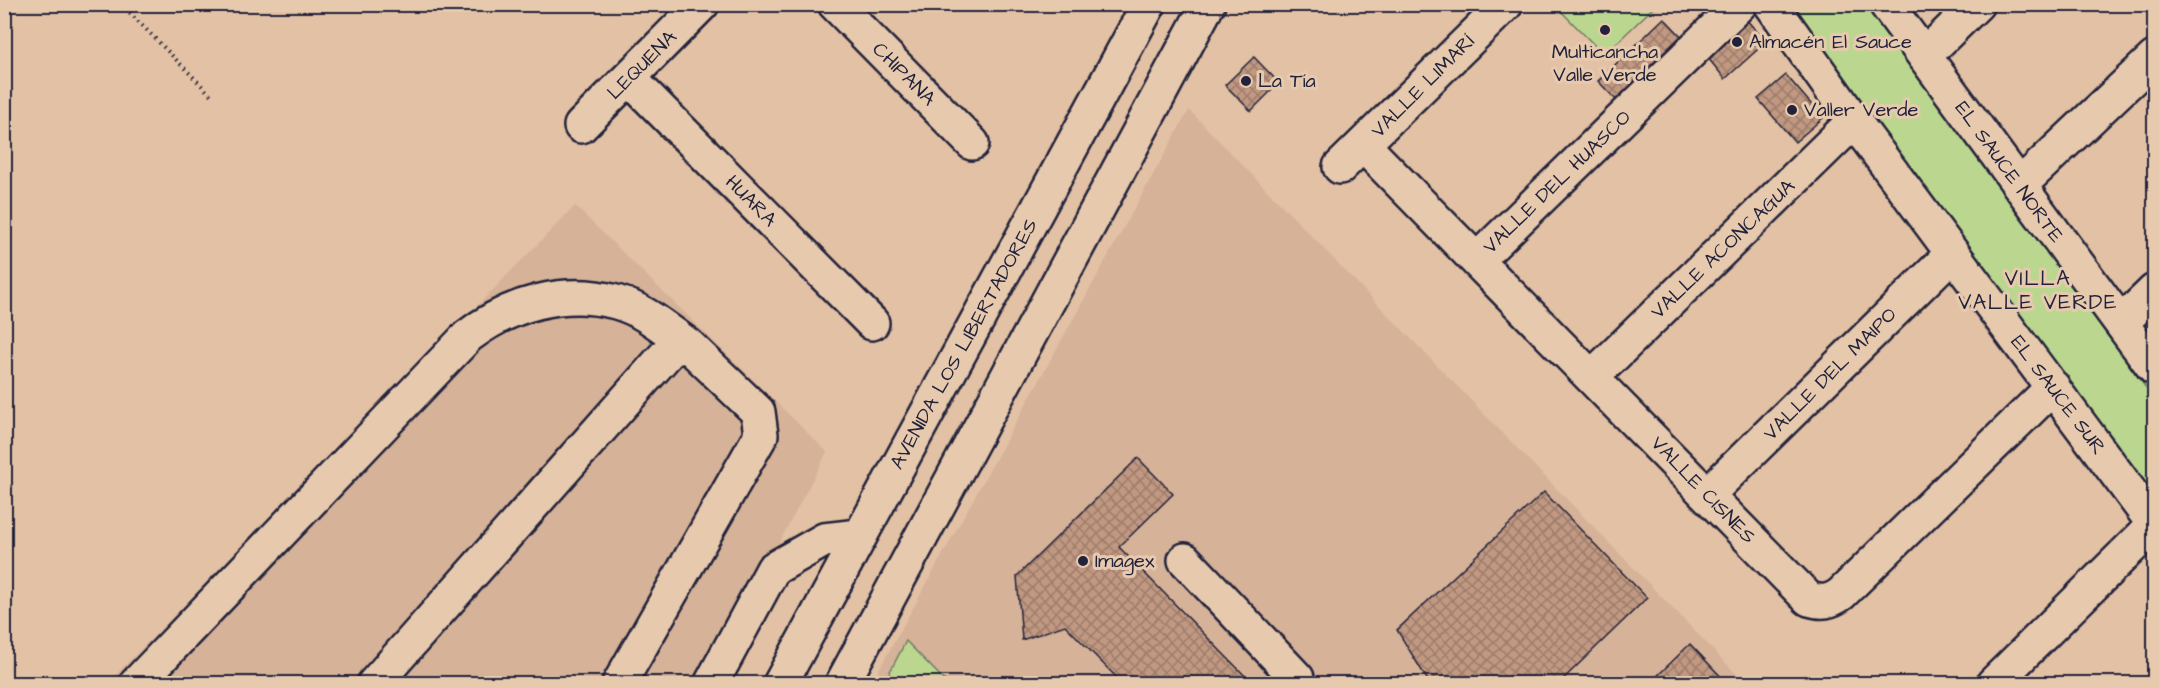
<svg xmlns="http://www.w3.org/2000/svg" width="2159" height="688" font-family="'Architects Daughter',sans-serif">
<defs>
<pattern id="building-cross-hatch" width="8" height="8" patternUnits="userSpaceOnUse" patternTransform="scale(1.5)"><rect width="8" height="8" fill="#c19881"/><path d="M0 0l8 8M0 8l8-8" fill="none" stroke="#9c7c6b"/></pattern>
</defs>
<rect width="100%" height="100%" fill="#e3c1a4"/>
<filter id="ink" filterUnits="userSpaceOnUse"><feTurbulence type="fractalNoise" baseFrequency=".0167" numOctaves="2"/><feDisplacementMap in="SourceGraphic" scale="12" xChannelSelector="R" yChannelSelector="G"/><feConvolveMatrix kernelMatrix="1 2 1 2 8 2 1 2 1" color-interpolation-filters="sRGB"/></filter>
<g filter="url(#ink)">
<!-- built -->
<path fill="#d5b298" d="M1189,110l556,573 -874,1z
M575,206l252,246 -122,231 -598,1z"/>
<!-- grass -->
<path fill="#bbd78f" stroke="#6e7c65" stroke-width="1.5" d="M1555,5h101l-52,50z
M1782,5h86l286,394v105z
M906,641l41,42h-63z"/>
<!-- building -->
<path fill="url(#building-cross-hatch)" stroke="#22223b" stroke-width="1.5" d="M1664,18l20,21 -66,63 -20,-21z
M1745,18l21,24 -41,37 -21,-26z
M1254,57l25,26 -28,28 -26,-26z
M1786,75l37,43 -28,24 -37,-43z
M1138,458l35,36 -54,53 134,137h-130l-58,-59 -43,15 -5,-64z
M1544,492l103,106 -89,86h-128l-33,-54z
M1690,644l38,40h-79z"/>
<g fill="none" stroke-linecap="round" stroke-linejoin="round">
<!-- minor casing -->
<g stroke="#22223b" stroke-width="38">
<path id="minor" d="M835,4l137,139
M1771,4l83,117 300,403
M1886,4l268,364
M1924,56l53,-52
M629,78l243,245
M581,126l121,-122
M1363,145l446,454c13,4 21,3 32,-5l212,-207
M1340,167l166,-163
M2020,185l134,-127
M1477,260l263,-256
M2121,323l33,-32
M1592,377l262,-256
M1708,494l244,-240
M1185,560l112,118v6
M136,684l332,-348c42,-32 95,-48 148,-34 27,7 51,28 72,43
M374,684l297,-335 17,-4 70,67 3,23 -142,249
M711,684l62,-115 51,-29 35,-4
M780,684l369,-680
M842,684l366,-680
M1993,684l161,-159"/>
</g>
<!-- path -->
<path stroke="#22223b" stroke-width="4" stroke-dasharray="1.5 4.5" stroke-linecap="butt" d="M121,4l90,91"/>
<!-- minor -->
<use href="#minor" stroke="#e7caae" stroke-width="33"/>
</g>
</g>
<!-- markers -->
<g fill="#22223b" stroke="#e7caae" stroke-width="2">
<circle cx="1605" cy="30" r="6"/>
<circle cx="1737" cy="42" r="6"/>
<circle cx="1246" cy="81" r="6"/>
<circle cx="1792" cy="110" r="6"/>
<circle cx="1083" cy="561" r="6"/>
</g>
<g text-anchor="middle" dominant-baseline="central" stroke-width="6" stroke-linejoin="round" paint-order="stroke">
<!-- poi labels -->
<g font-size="20" fill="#22223b" stroke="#e7caae" text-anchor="start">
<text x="1749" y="42">Almacén El Sauce</text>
<text x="1605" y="52" text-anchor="middle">Multicancha<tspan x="1605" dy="23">Valle Verde</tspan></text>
<text x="1258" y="81">La Tía</text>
<text x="1804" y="110">Valler Verde</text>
<text x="1095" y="561">Imagex</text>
</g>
<!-- street labels -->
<g font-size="20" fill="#22223b" stroke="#e7caae">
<text transform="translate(642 65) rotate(-45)">LEQUENA</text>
<text transform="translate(904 74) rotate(45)">CHIPANA</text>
<text transform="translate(1423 86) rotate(-45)">VALLE LIMARÍ</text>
<text transform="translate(2009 172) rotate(54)">EL SAUCE NORTE</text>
<text transform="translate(1557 182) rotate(-44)">VALLE DEL HUASCO</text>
<text transform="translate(751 201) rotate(45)">HUARA</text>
<text transform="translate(1723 249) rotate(-44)">VALLE ACONCAGUA</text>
<text transform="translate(964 344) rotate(-61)">AVENIDA LOS LIBERTADORES</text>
<text transform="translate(1830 374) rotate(-45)">VALLE DEL MAIPO</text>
<text transform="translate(2058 395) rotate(53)">EL SAUCE SUR</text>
<text transform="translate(1703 490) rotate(46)">VALLE CISNES</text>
</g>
<!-- neighbourhood labels -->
<g font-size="21" letter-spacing="1.5" fill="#22223b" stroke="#e7caae">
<text x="2038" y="278">VILLA<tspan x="2038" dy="24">VALLE VERDE</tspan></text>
</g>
</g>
<!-- margin -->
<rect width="2159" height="688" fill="none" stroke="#e7caae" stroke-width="24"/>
<rect x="12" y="12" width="2135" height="664" fill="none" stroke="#22223b" stroke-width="2" filter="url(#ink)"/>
</svg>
